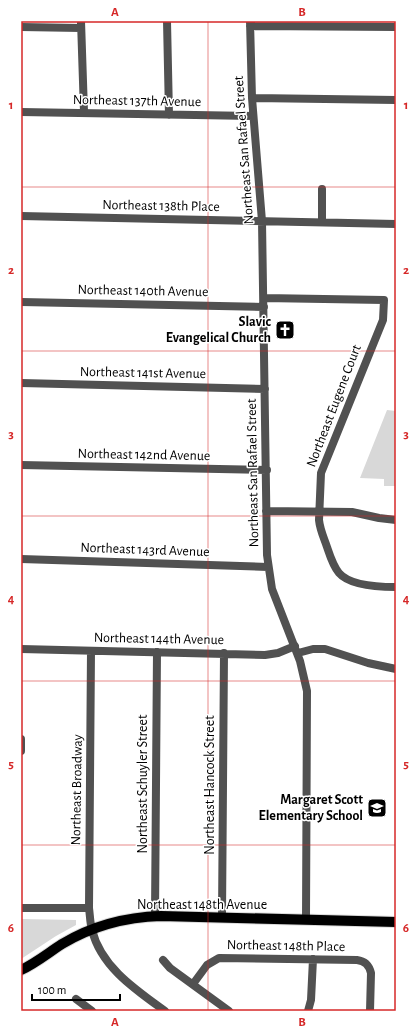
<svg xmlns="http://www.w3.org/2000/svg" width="417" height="1032" font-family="'Alegreya Sans',sans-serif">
<rect width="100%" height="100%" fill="#fff"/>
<!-- park -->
<path fill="#d8d8d8" d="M387,410l9,1v75h-12v-7l-24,-1z
M21,919l55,1v5l-20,11 -35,23z"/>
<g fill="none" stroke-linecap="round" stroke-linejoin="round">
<!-- major casing -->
<g stroke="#dbdbdb" stroke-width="12">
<path id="major" d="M21,970c15,-7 27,-17 41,-26 30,-18 65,-27 99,-28l235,6"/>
</g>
<!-- minor -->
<path stroke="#515151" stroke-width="8" d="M81,21l3,91
M167,21l2,94
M250,21l2,77 10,123 5,334 5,34 28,72 7,30 -1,228
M250,26l146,1
M21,27l60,1
M252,98l144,2
M21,112l232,4
M21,216l375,8
M322,222v-33
M264,298l120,2 -1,20 -62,153 -2,47c1,10 5,18 8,27 3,9 6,19 12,26 11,13 41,14 57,14
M21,302l243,5
M21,383l244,6
M21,465l246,5
M266,511l86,1 27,6 17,2
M21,559l247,8
M21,649l244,6 13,-2 17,-7
M91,651l-2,257c1,7 1,15 3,22 9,37 44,60 73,81
M298,653l15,-4h12l43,14 28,6
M21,739v12
M21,908h68
M155,916l2,-264
M222,917l2,-264
M163,960l7,8 59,43
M193,984l14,-19 12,-7 138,2c8,1 12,5 14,13l-1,38
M76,999l16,12
M308,1011l3,-11 2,-41"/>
<!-- major -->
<use href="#major" stroke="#000" stroke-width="10"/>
</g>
<!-- grid -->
<path fill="none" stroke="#d62828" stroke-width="1" stroke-opacity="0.55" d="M208,21v990M21,187h375M21,351h375M21,516h375M21,681h375M21,845h375"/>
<!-- icons -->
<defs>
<g id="church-square" transform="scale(1)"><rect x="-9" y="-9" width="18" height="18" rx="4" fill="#000" stroke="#fff"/><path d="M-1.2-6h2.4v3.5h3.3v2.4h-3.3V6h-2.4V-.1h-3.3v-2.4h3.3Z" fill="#fff"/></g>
<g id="school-square" transform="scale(1)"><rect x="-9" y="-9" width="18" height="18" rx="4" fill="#000" stroke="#fff"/><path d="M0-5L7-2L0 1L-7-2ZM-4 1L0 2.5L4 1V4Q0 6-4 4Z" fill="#fff"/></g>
</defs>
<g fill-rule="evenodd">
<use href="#church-square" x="285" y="330"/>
<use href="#school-square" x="377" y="808"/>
</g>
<g text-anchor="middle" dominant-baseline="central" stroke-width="3" stroke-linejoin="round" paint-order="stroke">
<!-- street labels -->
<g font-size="14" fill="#000" stroke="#fff">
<text transform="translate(137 101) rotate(1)">Northeast 137th Avenue</text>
<text transform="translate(244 150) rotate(-94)">Northeast San Rafael Street</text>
<text transform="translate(161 206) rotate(1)">Northeast 138th Place</text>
<text transform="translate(143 291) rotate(1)">Northeast 140th Avenue</text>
<text transform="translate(143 373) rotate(1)">Northeast 141st Avenue</text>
<text transform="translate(334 406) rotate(-69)">Northeast Eugene Court</text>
<text transform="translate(144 455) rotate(1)">Northeast 142nd Avenue</text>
<text transform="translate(253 473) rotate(-91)">Northeast San Rafael Street</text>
<text transform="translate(145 550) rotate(2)">Northeast 143rd Avenue</text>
<text transform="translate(159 639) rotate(1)">Northeast 144th Avenue</text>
<text transform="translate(143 784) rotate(-90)">Northeast Schuyler Street</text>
<text transform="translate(210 785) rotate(-90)">Northeast Hancock Street</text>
<text transform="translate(77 790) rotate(-89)">Northeast Broadway</text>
<text x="202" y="905">Northeast 148th Avenue</text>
<text transform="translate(286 946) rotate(1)">Northeast 148th Place</text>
</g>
<!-- poi labels -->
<g font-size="14" font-weight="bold" fill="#000" stroke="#fff" text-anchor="end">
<text x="271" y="322">Slavic<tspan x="271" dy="16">Evangelical Church</tspan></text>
<text x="363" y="800">Margaret Scott<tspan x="363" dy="16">Elementary School</tspan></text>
</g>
</g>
<!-- border -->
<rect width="417" height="1032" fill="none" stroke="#ffffff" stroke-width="44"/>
<!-- scale -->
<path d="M32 994v6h88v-6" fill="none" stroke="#000000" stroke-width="2"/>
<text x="38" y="994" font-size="12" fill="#000000" stroke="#ffffff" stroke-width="3" paint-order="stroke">100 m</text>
<rect x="22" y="22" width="373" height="988" fill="none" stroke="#d62828" stroke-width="1.5"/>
<g font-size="13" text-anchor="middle" font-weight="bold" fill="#d62828">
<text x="115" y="16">A</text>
<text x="302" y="16">B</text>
<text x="11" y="109">1</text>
<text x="406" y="109">1</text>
<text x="11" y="274">2</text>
<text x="406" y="274">2</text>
<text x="11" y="438">3</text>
<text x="406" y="438">3</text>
<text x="11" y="603">4</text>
<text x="406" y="603">4</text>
<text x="11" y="768">5</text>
<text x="406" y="768">5</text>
<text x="11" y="932">6</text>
<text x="406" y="932">6</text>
<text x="115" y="1026">A</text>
<text x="302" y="1026">B</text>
</g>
</svg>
